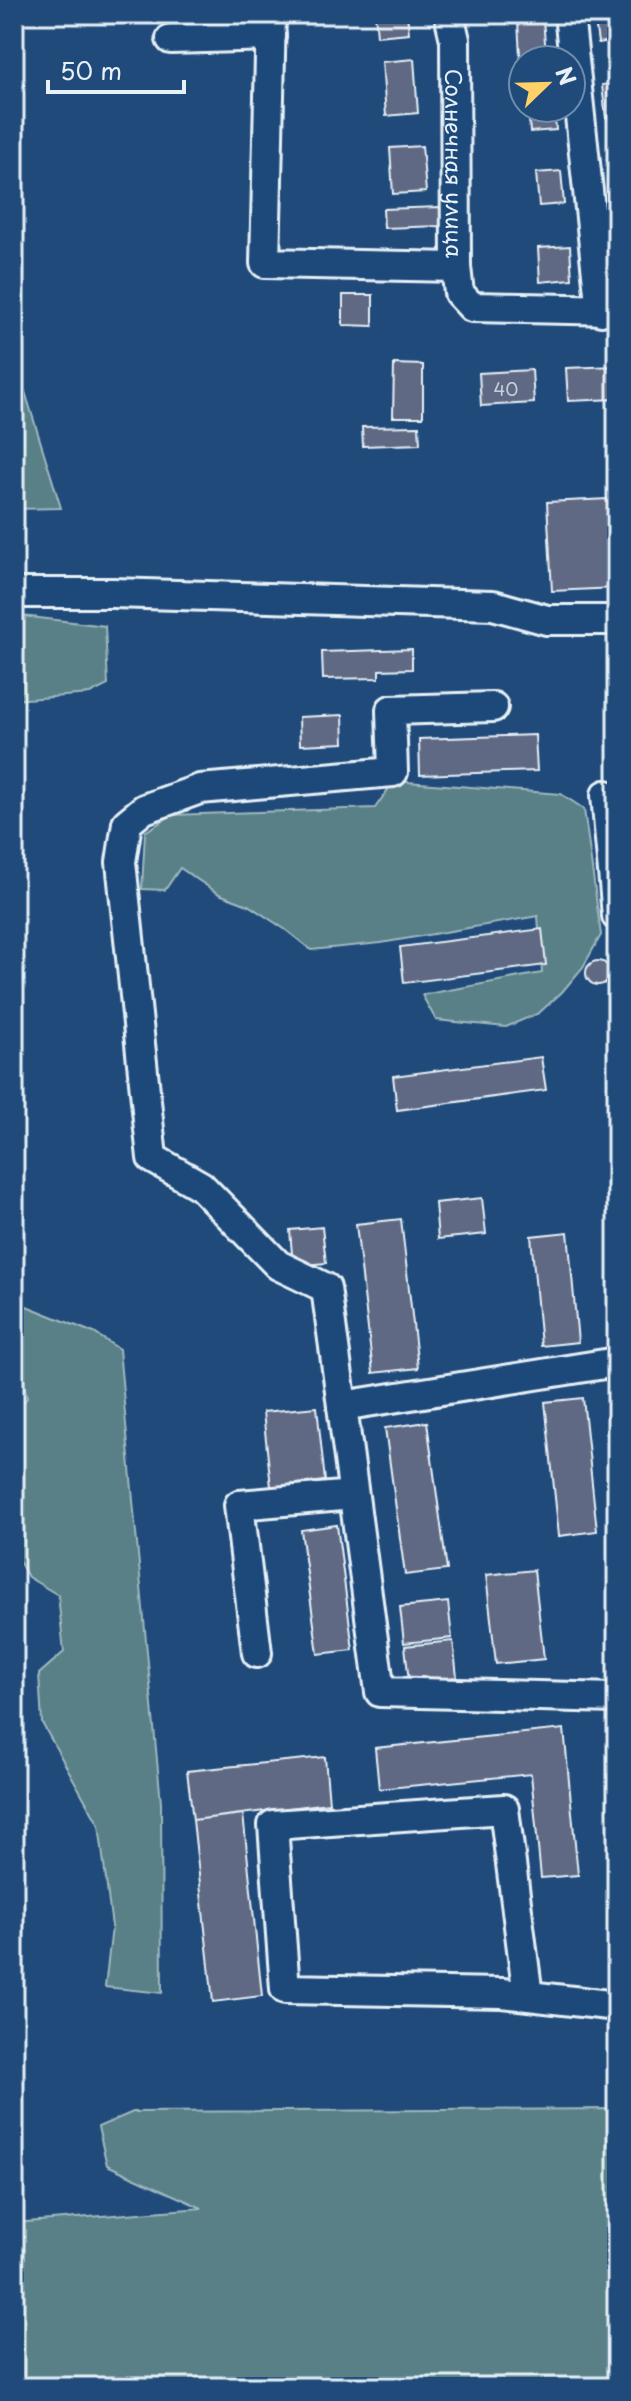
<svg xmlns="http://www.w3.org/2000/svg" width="631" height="2401" font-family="'Playpen Sans',sans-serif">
<rect width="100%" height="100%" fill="#1f4a7a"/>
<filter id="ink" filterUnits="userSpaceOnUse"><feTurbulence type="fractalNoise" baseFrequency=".0125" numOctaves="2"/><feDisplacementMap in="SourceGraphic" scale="16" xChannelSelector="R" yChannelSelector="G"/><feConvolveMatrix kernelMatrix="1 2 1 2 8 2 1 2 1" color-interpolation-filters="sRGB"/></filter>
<g filter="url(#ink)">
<!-- green -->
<path fill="#598086" stroke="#a0b8bf" stroke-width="2" d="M14,356l47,152 -47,1z
M14,615l91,11 3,59 -18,9 -76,6z
M394,781l167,13 23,15 17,126 -18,32 -21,25 -23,21 -33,14 -70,-7 -14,-25 120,-22 -4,-57 -157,27 -70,7 -25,-20 -38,-25 -29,-11 -39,-26 -15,22 -23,-1 3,-57 27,-17 203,-7z
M14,1301l80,32 25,16 42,454 1,190 -57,-6 7,-60 -13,-102 -57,-102 -3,-49 25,-22 -6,-57 -30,-18 -14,-25v-139l13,-15 -13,-61z
M617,2109v278h-603v-164l188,-15 -95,-43 -9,-38 35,-15z"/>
<!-- building -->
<path fill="#616983" stroke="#e8f1f8" stroke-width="2" d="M222,14h36l1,10 -36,2z
M375,14h32l2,19 -32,3z
M594,14h23v26l-19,3z
M543,20l3,33 -26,3 -2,-34z
M414,59l4,54 -32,3 -4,-54z
M617,83v33l-11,2 -4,-33z
M528,108h26l2,22 -26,2z
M422,146l4,46 -33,2 -3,-46z
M617,163v33l-3,1 -4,-33z
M561,171l3,33 -25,2 -3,-33z
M440,207l1,19 -57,2 -1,-19z
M570,246l2,33 -32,3 -2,-34z
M343,295h30v31l-30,-1z
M394,364l29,1v52h-30z
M617,366v33l-49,2 -2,-33z
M532,370l2,33 -53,3 -2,-33z
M419,426l1,18 -57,2 -1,-19z
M608,499l1,17 8,2v70l-65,3 -5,-89z
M412,649v20l-33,1v8l-56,1 -1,-27z
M343,715l1,28 -44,2 -1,-28z
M535,735l2,36 -117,4 -1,-36z
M542,929l4,36 -142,18 -4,-36z
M586 973a12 12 0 1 1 24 0a12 12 0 1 1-24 0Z
M541,1057l5,33 -149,20 -4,-34z
M482,1198l4,36 -48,5 -3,-36z
M401,1219l17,149 -45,5 -17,-149z
M322,1227l4,36 -33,3 -3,-36z
M568,1232l10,110 -37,4 -10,-110z
M583,1398l14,133 -38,5 -14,-134z
M317,1407l8,74 -54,6 -8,-75z
M427,1422l20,148 -42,5 -20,-147z
M337,1525l16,125 -35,4 -17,-124z
M534,1570l10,89 -48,5 -10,-89z
M448,1602l4,36 -48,5 -4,-36z
M453,1641l4,36 -48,5 -4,-36z
M564,1729l14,146 -37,3 -10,-104 -152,15 -4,-41z
M325,1757l4,46 -136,17 -6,-49z
M243,1814l19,182 -49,6 -20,-182z"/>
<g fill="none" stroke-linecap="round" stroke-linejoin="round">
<!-- minor casing -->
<g stroke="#e8f1f8" stroke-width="34">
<g id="minor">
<path d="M271,14l-6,249 191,4"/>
<path id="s1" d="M449,14l6,26 1,227 3,26 13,14 145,3"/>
<path d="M569,14l32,297"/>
<path d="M171,39l100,-3"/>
<path d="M14,593h99l380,12 54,15h70"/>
<path d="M606,795l11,121"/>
<path d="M617,1362l-275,44 38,286 237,6"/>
<path d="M342,1406l-16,-118 -48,-23 -77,-79 -49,-28 -31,-296 6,-39 17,-14 56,-20 193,-17 -2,-62 102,-3"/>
<path d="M257,1653l-18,-148 114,-10"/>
<path d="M528,1996l-24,-187 -231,16 12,164 217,4 115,13"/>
</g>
</g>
<!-- minor -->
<use href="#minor" stroke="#1f4a7a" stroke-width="28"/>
</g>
</g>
<g text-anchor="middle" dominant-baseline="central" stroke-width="7" stroke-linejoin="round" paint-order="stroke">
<!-- number labels -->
<g font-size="18" fill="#c6cfdb">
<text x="506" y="388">40</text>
</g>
<!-- street labels -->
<g font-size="22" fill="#e8f1f8" stroke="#1f4a7a">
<text stroke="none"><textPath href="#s1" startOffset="150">Солнечная улица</textPath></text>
</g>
</g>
<!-- margin -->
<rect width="631" height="2401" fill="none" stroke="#1f4a7a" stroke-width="48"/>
<rect x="24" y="24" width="583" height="2353" fill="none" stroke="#e8f1f8" stroke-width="3" filter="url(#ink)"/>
<!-- north arrow -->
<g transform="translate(547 84) rotate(67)"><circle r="38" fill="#1f4a7a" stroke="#6f8dac" stroke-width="2"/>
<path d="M0-6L14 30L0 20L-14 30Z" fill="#ffd166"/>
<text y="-12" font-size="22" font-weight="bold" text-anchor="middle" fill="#e8f1f8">N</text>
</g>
<!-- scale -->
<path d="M48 80v12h136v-12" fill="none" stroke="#e8f1f8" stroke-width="4"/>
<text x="60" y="80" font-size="24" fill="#e8f1f8" stroke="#1f4a7a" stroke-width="6" paint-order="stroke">50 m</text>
</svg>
